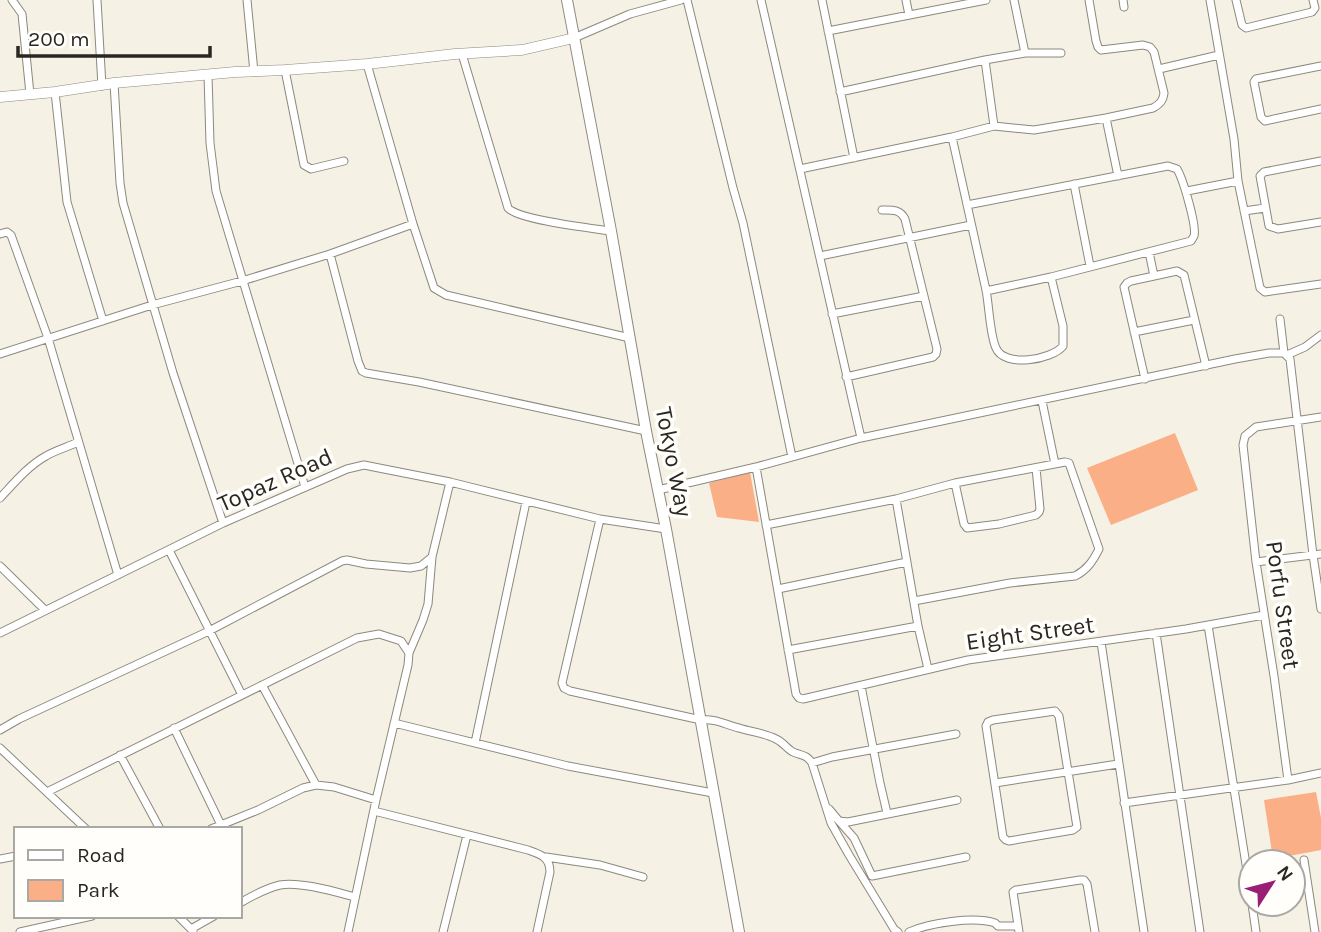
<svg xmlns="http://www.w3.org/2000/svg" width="1321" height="932" font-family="Karla,sans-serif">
<rect width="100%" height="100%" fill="#f5f1e4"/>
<!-- green -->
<path fill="#faaf86" d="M1175,433l23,57 -87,35 -24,-57z
M750,472l9,50 -42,-5 -8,-34z
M1316,792l5,26v32l-48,9 -9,-59z"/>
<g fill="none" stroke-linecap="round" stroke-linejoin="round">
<!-- minor casing -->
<g stroke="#8c897d" stroke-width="9">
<path id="minor" d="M12,0l10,14 8,80
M97,0l5,86
M247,0l7,72
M687,0l46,188 10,35 49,234
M761,0l100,438
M822,0l32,158
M906,0l3,15
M1014,0l11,53
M1123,0l1,7
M1210,0l24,139 4,42 22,107 5,4 56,-8
M1236,0l6,25 4,3 66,-16 3,-4 -2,-8
M828,31l158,-31
M574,38l56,-24 51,-14
M462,54l46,154c11,12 82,20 103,23
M985,60l9,66
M367,64l46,160 21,64 12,7 184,43
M1321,66l-65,13 -2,3 7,35 4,4 56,-12
M1159,69l60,-14
M285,70l19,95 7,4 33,-8
M208,75l2,68 6,48 89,296
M114,83l6,100 3,20 50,170 50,150
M55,92l12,110 36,119
M840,92l145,-32 40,-7h36
M1106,118l12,58
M952,137c11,51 23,102 34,153 3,15 4,46 10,58 8,20 56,12 67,-2v-20l-12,-49
M1321,161l-57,11 -4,4 9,50 9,3 43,-7
M800,169l152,-32 42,-11 40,4 72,-12 47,-10c7,-4 10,-7 11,-15l-10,-41 -4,-5 -7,-2 -42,5 -3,-3 -2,-6 -7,-41
M1074,184l16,82
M1187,191l51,-10
M967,205l201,-39 9,3c6,10 20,57 17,67 -1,2 -2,3 -3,5l-140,36 -65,14
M1244,211l21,-3
M0,234l7,-2 4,3 37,103 70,237
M1149,252l5,24
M330,254l28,107 4,10 4,2 53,9 227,49
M820,256l151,-31
M832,314l92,-18
M1280,319l4,34
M1134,332l60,-12
M0,354l152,-49 90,-24 88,-27 83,-30
M1287,355l18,-8 16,-12
M846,377l87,-20 3,-3 1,-5 -32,-130c-5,-10 -13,-9 -23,-9
M1145,379l-21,-92 3,-4 4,-2 46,-10 7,4 22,91
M1042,401l13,63
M756,467l40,227 3,4 4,1 165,-39 218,-31 78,-14
M955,483l9,41 3,4 32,-4 37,-9 3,-3 1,-3 -4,-41
M658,490l98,-23 105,-29 374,-79 34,-6h15l6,6 23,196 8,54
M0,498c14,-15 28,-32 46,-42 10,-6 22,-9 32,-14
M896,499l22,127 10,43
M600,519l-38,164 2,5 6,3 131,29c14,-2 25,5 38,8 12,4 26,5 37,11 7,3 11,10 17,13 9,4 13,2 19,11l19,60 18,32 39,64 6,10 4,3
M766,525l130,-26 59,-16 110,-21 4,1 30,86c-6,12 -12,21 -24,27l-65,7 -96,18
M169,550l73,145
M1256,562l65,-8
M0,566l45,44
M778,589l129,-27
M1208,625l43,271
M0,633l223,-110 124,-54 17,-4 20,4 66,13 150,37 66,10
M1156,633l44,299
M1101,642l43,290
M788,650l130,-24
M409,653l14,-33 5,-16 4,-47
M262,685l54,100
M861,686l19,97 7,30
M1055,711l4,5 18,111 -4,3 -64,11 -3,-1 -3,-3 -17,-111 2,-4 5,-2z
M394,723l174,43 145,27
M174,728l47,97
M0,730l19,-11 190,-88 133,-70 5,-1 19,4 44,4 11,-2 11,-9 18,-75
M475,743l51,-241
M0,748l86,81
M120,755l40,74
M812,763l20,-6 124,-23
M1288,780l-14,-104 -18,-114 -13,-117 2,-9 11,-9 65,-10
M995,783l123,-19
M47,792l310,-154 22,-4 22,7 8,12 -1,12 -32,135 -28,132
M1124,803l164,-23 33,-7
M829,809l10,12 9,1 109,-22
M374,811l154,39c12,4 22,7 22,22l-13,60
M839,821l15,17 18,38 94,-19
M211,829l47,-19 45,-22 13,-3 18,2 42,13
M546,857l54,8 43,12
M0,859l16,-3
M1304,860l11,72
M240,903c12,-7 26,-15 40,-18 19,-4 56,7 75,12
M1252,904l4,28
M178,916l15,15
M191,929l23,-13
M20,932l72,-16
M443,932l24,-97
M909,932c20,-9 65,-16 86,-9l3,3h19
M1019,932l-6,-40 3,-2 64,-10h4l3,4 8,48"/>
</g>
<!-- tertiary casing -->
<g stroke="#8c897d" stroke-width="11">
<path id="tertiary" d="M0,97l55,-5 59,-9 121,-11 50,-2 82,-6 88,-10 67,-4 52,-12"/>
</g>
<!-- secondary casing -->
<g stroke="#8c897d" stroke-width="12">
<path id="secondary" d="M567,0l44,231 35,200 20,98 73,403"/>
</g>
<!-- minor -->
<use href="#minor" stroke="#fff" stroke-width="7"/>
<!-- tertiary -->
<use href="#tertiary" stroke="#fff" stroke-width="10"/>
<!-- secondary -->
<use href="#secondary" stroke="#fff" stroke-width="10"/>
</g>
<g text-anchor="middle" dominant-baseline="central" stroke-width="7" stroke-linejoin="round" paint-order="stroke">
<!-- street labels -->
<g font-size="24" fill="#282722" stroke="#fffefb">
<text transform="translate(674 462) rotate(79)">Tokyo Way</text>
<text transform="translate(275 480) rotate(-24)">Topaz Road</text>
<text transform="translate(1283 605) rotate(82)">Porfu Street</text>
<text transform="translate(1030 633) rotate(-8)">Eight Street</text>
</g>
</g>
<!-- legend -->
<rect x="14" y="827" width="228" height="91" fill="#fffefb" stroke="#a9a8a4" stroke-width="2"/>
<rect x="28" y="850" width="35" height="10" fill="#ffffff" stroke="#a9a8a4" stroke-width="2"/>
<text x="77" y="862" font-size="21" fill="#282722">Road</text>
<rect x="28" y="880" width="35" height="21" fill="#faaf86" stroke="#a9a8a4" stroke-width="2"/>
<text x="77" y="897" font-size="21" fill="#282722">Park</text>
<!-- north arrow -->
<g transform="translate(1272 883) rotate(54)"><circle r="33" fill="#fffefb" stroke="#a9a8a4" stroke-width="2"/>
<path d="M0-5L12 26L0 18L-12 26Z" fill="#9a1e76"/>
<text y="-10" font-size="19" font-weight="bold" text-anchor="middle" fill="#282722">N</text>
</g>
<!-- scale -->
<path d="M18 46v10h192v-10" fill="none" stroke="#282722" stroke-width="3.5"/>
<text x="28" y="46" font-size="21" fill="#282722" stroke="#fffefb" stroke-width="5" paint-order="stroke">200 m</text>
</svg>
